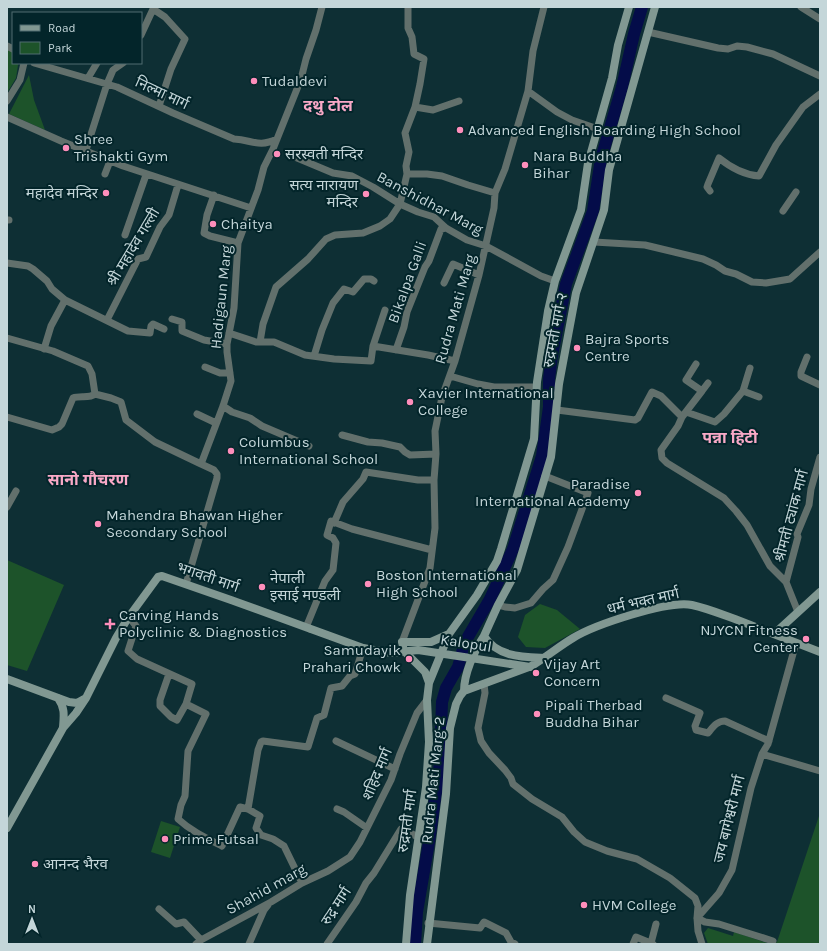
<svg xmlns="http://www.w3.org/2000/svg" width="827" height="951" font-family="Karla,'Noto Sans Devanagari',sans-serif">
<rect width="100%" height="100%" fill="#0e2f34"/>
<!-- green -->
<path fill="#1d532a" d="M7,49l6,3v11h5v2l-2,13 -9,15z
M29,75l5,25 11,30 -36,-16z
M7,560l57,25 -37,86 -20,-6z
M540,604l17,6 23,19 -35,19 -19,-1 -8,-10 7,-22z
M820,813v131h-112l-4,-11 4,-5 25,8 1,-4 36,12 5,-1 2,-1z
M161,821l19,6 -10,31 -19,-6z"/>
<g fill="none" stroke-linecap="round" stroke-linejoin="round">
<!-- river -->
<path stroke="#040c49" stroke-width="12" d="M415,944l2,-32 12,-70 11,-79 2,-61 4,-14 12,-21 7,-25 25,-43 23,-50 29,-93 7,-49v-28l3,-24 14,-71 27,-73 8,-52 21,-72 12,-53 8,-27"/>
<!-- street -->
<path stroke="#62706c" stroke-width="7" d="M801,7l19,12
M153,9l12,8 20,22 -14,30 -12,37
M648,32l70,16 10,1 9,-3 10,1 26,7 47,22
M141,35l13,-28
M7,46l6,3
M34,63l83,24 56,26 61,26c19,1 24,9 43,0
M88,78l9,-15
M528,91l29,21 15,8 26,9
M7,101l13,-21 4,-17
M415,107l18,3 26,-9
M7,117l54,24 62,25 128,42
M86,150l21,-66 6,-14 10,-7
M290,155l43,18 19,3 21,11 27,17 18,8 16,5 12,11 21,12 19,6 55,30 14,5
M105,174l5,-13
M407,174h20l15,2 26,9 27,8
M710,191l-3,-4 1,-3 11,-26c11,9 26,17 40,18l17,-31 27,-38 17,-13
M214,195l-7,20 -3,18 6,3 28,7
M783,211l13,-19
M7,220h2
M125,235l21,-60
M594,242l51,3 58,14 13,6 9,6 11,3 16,8 14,1 24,-4 30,-27
M7,263l21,3 5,3 14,12 5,8 13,11 -14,26 -7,23
M444,283l9,-19 26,11
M65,300l63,31 22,2 1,-7 2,-2 11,5
M172,319l10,3v9l22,9 23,4
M107,320l31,-61 8,-2 14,-30 9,-12 9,-30
M229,333l27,9h18l31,13 29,4 37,2 2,-15 55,9 27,6
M7,338l46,13 35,15 4,8 3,20
M260,342l3,-18 13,-37 32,-28 18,-20 9,-4 28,-2 17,-7 10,-7 10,-15 7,-30 -1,-8 3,-14 -4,-19 10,-26 5,-23 4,-25 -10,-5 -2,-17 -4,-9v-21
M373,346l12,-36
M396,350l8,-23 3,-15 18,-45 4,-6 12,-32 5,-1
M314,356l8,-26 11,-27 11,-14 9,3 11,-13h7l3,2
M807,357l-6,15v4l19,9
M696,364l-10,16 16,11 -20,26 -4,9 -17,24 1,8 5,5 57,35 12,13 11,14 23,41 16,16 12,30
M205,367l15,6h10
M750,368l-7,23 16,6
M450,376l28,8 16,3h42
M702,391l6,-8
M223,406l9,6 18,6 12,8 47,20
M557,410l78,10 3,-2 14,-26 9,4 21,21
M686,412l29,10 9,-8 19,-23
M197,414l19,9
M7,417l45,13 7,-3 3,-3 11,-26c7,-3 16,1 22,-4l16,4 10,4 5,18 29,22 46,22
M342,435l26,7 14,1 18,4 5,5 5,3 26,-1
M7,507l9,-16
M334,523l9,-21 20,-23 3,-7 52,8h16
M786,582l12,-45 -1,-3 12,-29 2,-16 9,-32
M186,584l31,-106v-4l-3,-4 -13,-6 22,-58 8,-25 -4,-29v-8l7,-36 4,-65 20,-53 6,-23 9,-18 28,-70 5,-20 10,-29 6,-23
M498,605l7,2 10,1 16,-5 12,-14 10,-9 15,-33 20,-54 -43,-17
M128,618l4,3 4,5 -8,25 9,8 55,25 -6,20 20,10 -18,37 -3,45 -4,9 -3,14c13,12 28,19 44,27l18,-39 8,2
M310,629l-3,-4 18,-44 8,-11 3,-27 -3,-5 -6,-3 4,-14 21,8 80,21
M402,642l28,-74 5,-40 -1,-48 2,-26 -1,-23 7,-34 13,-36 24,-86 15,-67 1,-15 10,-24 23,-78 5,-40 11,-44
M169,674l-9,26v6l11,11 6,3 9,-16
M484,684l1,9 -7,35 3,13 8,12 16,17 6,8 2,6 19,15 30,18 12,15 11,10 22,9 30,8 33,19 25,20 3,8 -1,12 1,13 4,13
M666,698l34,15 -5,13 1,4 12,3c5,-6 9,-12 17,-12l44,20
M336,741l59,28
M762,754l58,17
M337,809l7,3 23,16
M302,883l-18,-37 -11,-7 -12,-4 -5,-7 4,-12 -12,-7 10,-59 3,-8 2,-1 45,6 9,-29 7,-3 7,-27 11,-2 8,-10 5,-2 8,-26
M159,909l17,15 8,-2 17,18
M428,923l52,5 4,-6 22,11 5,9 4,2
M773,941l-54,-17 -14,-2 -8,-4 22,-25 13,-23 19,-82 11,-34 6,-10 28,-101
M651,943l5,-19
M196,944l5,-4 70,-38 31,-19 26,-12 22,-14 10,-15 31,-62 9,-26 17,-41 10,-13
M249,944l15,-34 4,-5
M327,944l29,-42 10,-19 8,-10 27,-44 3,1 16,8
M633,944l3,-7 17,7"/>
<!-- secondary -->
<path stroke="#819892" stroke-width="8" d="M774,634l46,-42
M544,658c-21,-1 -47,-1 -60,-22l14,-31 19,-35 34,-113 8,-73 17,-91 28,-83 5,-40 46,-163
M7,679l62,23 8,1 9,-5 30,-60 12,-20 30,-41 4,-1 69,24 132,48 28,5 27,-3 112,17c15,-9 28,-20 43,-29 21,-13 95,-38 119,-33 14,3 29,9 43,14 29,11 57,22 85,33
M429,683l20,-49
M464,691c0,-17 10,-40 20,-55
M58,698c7,10 6,17 5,29
M7,828l56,-100 13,-15 10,-15
M406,944l4,-49 16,-108 3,-45 -2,-42 2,-17 -4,-11 -21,-21 -2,-9h29l18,-8 28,-39 20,-34 4,-12 33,-110 3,-57 11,-71 7,-30 26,-71 7,-47 24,-85 6,-33 11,-38
M427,944l19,-150 4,-66 6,-24 4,-8 4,-5 65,-24"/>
</g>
<!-- markers -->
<g fill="#fe8ebb" stroke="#03252a" stroke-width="1.5">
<circle cx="254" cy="81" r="4"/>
<circle cx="460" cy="130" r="4"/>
<circle cx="66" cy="148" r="4"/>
<circle cx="277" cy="154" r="4"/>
<circle cx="525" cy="165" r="4"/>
<circle cx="106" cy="193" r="4"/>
<circle cx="366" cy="194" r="4"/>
<circle cx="213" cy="224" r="4"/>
<circle cx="577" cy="348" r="4"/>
<circle cx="410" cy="402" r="4"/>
<circle cx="231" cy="451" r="4"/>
<circle cx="638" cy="493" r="4"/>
<circle cx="98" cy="524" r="4"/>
<circle cx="368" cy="584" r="4"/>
<circle cx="262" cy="587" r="4"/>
<path d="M108 618h4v4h4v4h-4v4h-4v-4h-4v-4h4z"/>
<circle cx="806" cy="639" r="4"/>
<circle cx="409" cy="659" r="4"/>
<circle cx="536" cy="673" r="4"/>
<circle cx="537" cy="714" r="4"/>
<circle cx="165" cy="839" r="4"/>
<circle cx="35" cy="864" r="4"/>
<circle cx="584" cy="905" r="4"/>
</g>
<g text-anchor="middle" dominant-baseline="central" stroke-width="4" stroke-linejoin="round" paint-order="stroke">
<!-- poi labels -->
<g font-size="15" fill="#c4d6d9" stroke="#03252a" text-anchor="start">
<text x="262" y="81">Tudaldevi</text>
<text x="468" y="130">Advanced English Boarding High School</text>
<text x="74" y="139">Shree<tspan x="74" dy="17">Trishakti Gym</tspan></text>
<text x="285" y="154">सरस्वती मन्दिर</text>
<text x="533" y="156">Nara Buddha<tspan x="533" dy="17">Bihar</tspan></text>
<text x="358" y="185" text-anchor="end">सत्य नारायण<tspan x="358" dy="17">मन्दिर</tspan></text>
<text x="98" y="193" text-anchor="end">महादेव मन्दिर</text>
<text x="221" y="224">Chaitya</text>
<text x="585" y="339">Bajra Sports<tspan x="585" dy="17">Centre</tspan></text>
<text x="418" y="393">Xavier International<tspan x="418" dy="17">College</tspan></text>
<text x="239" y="442">Columbus<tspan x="239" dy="17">International School</tspan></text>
<text x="630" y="484" text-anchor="end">Paradise<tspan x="630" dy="17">International Academy</tspan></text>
<text x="106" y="515">Mahendra Bhawan Higher<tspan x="106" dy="17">Secondary School</tspan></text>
<text x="376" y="575">Boston International<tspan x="376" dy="17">High School</tspan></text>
<text x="270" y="578">नेपाली<tspan x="270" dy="17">इसाई मण्डली</tspan></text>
<text x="119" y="615">Carving Hands<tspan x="119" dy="17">Polyclinic &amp; Diagnostics</tspan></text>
<text x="798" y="630" text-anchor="end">NJYCN Fitness<tspan x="798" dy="17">Center</tspan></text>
<text x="401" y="650" text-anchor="end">Samudayik<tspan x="401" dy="17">Prahari Chowk</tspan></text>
<text x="544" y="664">Vijay Art<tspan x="544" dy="17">Concern</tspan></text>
<text x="545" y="705">Pipali Therbad<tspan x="545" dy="17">Buddha Bihar</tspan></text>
<text x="173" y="839">Prime Futsal</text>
<text x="43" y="864">आनन्द भैरव</text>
<text x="592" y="905">HVM College</text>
</g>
<!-- street labels -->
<g font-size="15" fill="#c4d6d9" stroke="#03252a">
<text transform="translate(162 93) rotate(25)">निल्मा मार्ग</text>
<text transform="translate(430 203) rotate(28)">Banshidhar Marg</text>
<text transform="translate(133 247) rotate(-59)">श्री महादेव गल्ली</text>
<text transform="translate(407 282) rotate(-70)">Bikalpa Galli</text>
<text transform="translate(221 297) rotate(-84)">Hadigaun Marg</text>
<text transform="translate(455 309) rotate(-74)">Rudra Mati Marg</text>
<text transform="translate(555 330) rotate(-79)">रुद्रमती मार्ग-२</text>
<text transform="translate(791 516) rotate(-75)">श्रीमती ट्यांक मार्ग</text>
<text transform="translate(208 577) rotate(19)">भगवती मार्ग</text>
<text transform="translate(643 601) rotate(-13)">धर्म भक्त मार्ग</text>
<text transform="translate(466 643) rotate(9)">Kalopul</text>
<text transform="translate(377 774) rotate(-67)">शहिद मार्ग</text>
<text transform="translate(433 780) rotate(-84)">Rudra Mati Marg-2</text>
<text transform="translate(729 819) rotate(-76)">जय बागेश्वरी मार्ग</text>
<text transform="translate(407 821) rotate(-82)">रुद्रमती मार्ग</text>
<text transform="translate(266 889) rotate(-29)">Shahid marg</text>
<text transform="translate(336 906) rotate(-57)">रुद्र मार्ग</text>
</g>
<!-- neighbourhood labels -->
<g font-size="16" font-weight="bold" fill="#f9a9c7" stroke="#03252a">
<text x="328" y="105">दथु टोल</text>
<text x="730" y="437">पन्ना हिटी</text>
<text x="88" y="479">सानो गौचरण</text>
</g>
</g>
<!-- border -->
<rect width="827" height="951" fill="none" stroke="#c4d6d9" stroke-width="16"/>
<!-- legend -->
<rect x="12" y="12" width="130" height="52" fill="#03252a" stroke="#506c70"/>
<rect x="20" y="25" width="20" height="6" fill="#819892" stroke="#506c70"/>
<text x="48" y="32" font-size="12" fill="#c4d6d9">Road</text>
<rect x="20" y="42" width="20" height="12" fill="#1d532a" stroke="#506c70"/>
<text x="48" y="52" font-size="12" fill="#c4d6d9">Park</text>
<!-- north arrow -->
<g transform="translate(32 919)" stroke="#03252a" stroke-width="3" paint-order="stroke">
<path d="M0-3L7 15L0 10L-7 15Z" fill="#c4d6d9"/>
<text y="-6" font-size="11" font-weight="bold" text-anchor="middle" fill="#c4d6d9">N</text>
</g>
</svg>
